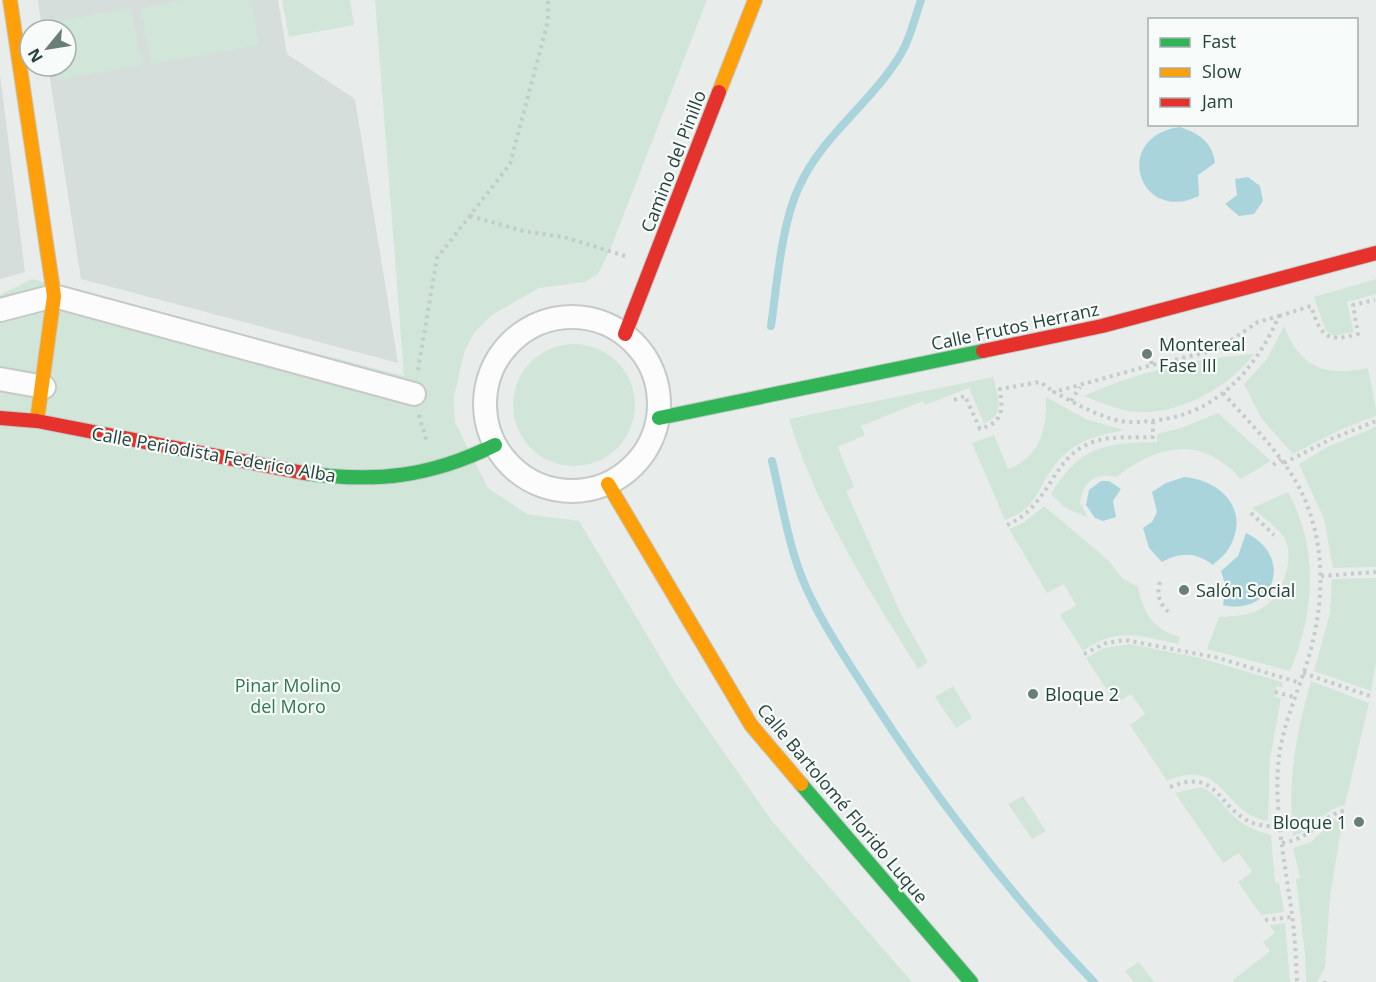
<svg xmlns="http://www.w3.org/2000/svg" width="1376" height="982" font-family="'Open Sans',sans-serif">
<rect width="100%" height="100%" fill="#e8edeb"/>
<!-- built -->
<path fill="#d6dedb" d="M38,0h240l9,54 68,45 43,264 -317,-84 -33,-213h18v-36h-24z
M0,74l25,198 -25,7z"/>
<!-- green -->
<path fill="#d1e6d8" d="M187,0h64l8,45 -108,19 -10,-56z
M282,0h68l4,25 -65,12z
M375,0h332l-97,250 -12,24 -13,8 -46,6 -47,27 -18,18 -10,20 -10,44 1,25 33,66 39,26 52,7 96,161 97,139 140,161h-912v-687l32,-16 372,97z
M131,8l11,57 -85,15 -2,-14h11v-36h-18l-1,-7z
M1376,279v15l-29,8 7,30 -20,4 -8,-5 -12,-34z
M1284,326c16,42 42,51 84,42l8,41v7l-34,13 -49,25 -32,-36 -17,-34 23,-25z
M513 405a61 61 0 1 1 122 0a61 61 0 1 1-122 0Z
M1254,354c-24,33 -75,61 -117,58 -19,-1 -36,-10 -53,-16 53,-24 112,-38 170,-42z
M993,377c5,18 13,39 -9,46l-15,-35 -44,17 -2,-4 -62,25 4,9 -27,12 16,40 -8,4 56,125 26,46 -10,7c-49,-79 -102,-160 -129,-250z
M1046,397l40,22 38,11c-31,6 -57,14 -74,42 -16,24 -15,37 -45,48l-33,-77 22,-8 14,34c33,-12 39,-41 38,-72z
M1218,413l53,48 -30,18c-41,-44 -81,-35 -125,-2 -21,-5 -32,4 -36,25l8,16 -24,-11 -13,-13c29,-48 53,-51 106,-52v-8l24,-6z
M1376,427v140l-43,1 -9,-49 -25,-55 30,-18z
M1288,492c31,56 27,121 2,179l-83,-22 12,-32c15,-1 32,-1 45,-10 18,-13 33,-50 19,-71 -8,-10 -21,-20 -31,-28z
M1044,506l64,54 14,18 16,9c5,26 16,43 42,50l-2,7c-40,-8 -59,-18 -95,7l-23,-36 16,-10 -12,-21 -17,9 -38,-64 14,-6z
M1376,578v85l-5,28 -57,-20 16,-58 2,-34z
M1130,644l70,14 82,24 1,6 -6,-2 -3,11 7,1 -11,61 -2,62c-46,-7 -43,-65 -101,-40l-37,-56 15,-11 -14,-20 -15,10 -30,-46 18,-10z
M1311,681l58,22 -24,102c-22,4 -31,25 -52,31 -5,-60 2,-97 18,-155z
M953,686l19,32 -16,10 -21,-31z
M1202,787c14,6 23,22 35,32 10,9 21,12 34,16l4,48 4,-1 5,30 -23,3 -23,-33 14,-10 -13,-19 -16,10 -48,-70z
M1023,796l23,35 -14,8 -24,-35z
M1337,817h6l-13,80 -5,71 -8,14h-11l-1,-28 -9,-75 4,-1 -7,-30 18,-6z
M1285,923l5,59h-56l-1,-2 37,-29 -7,-9 12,-9 -6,-8z
M1139,962l15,20h-20l-9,-11z"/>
<!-- water -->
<path fill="#a9d4db" d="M1180,127c18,6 33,15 35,36l-17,12 1,21c-61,29 -88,-60 -19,-69z
M1248,177l12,9 3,15 -9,13 -15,2 -14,-12 12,-9 -2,-16z
M1184,477c37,3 67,33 45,71 -3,6 -11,12 -16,17 -17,-13 -33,-13 -51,-3l-13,-14 -6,-20 9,-6 5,-10 -5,-20 14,-9z
M1101,481h8l12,8 -8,12 3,16 -13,4 -8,-3 -9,-13 3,-15z
M1246,533c49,23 28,84 -23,72l3,-18 -5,-16 17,-15z"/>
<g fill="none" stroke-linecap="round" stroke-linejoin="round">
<!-- stream -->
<path stroke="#a9d4db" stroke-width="8" d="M771,326c6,-41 10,-101 28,-139 23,-52 75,-86 103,-135 9,-16 13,-35 19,-52
M772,461c11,46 18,97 40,139 17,35 40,68 61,101 65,100 138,195 221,281"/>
<!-- street casing -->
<g stroke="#c5cac8" stroke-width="26">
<path id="street" d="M0,310l54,-14 360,98
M485 404a87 87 0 1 1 174 0a87 87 0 1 1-174 0Z
M0,379l44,8"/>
</g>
<!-- fast casing -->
<g stroke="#c3cbc8" stroke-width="16">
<path id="fast" d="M659,418l324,-67
M304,473c72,10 126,4 191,-28
M801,784l170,198"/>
</g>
<!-- slow casing -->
<g stroke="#c3cbc8" stroke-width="16">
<path id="slow" d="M10,0l44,296 -17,125
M719,92l36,-92
M608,484l143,241 50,59"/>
</g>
<!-- jam casing -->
<g stroke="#c3cbc8" stroke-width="16">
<path id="jam" d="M625,334l94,-242
M983,351l119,-25 274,-73
M0,418l37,3 267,52"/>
</g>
<!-- path -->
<path stroke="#c3ccca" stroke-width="4" stroke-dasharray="3 4.5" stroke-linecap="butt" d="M470,216l53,15 41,6 61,19
M1279,316l32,-10c10,30 15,37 47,28l-5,-29 22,-5
M1151,361l1,4 -98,27c19,10 38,21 58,27 15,5 31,3 46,1 60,-7 98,-52 121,-104l-21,6 -42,28 -64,15
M418,370l19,-112 73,-94 38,-143v-21
M1223,393c20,23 42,44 60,69 43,57 45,128 26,194 -10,34 -25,65 -30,100 -6,52 6,107 13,158 3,22 4,45 5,68
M954,400l11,-4 15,33c23,-7 23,-18 20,-40l40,-7 14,10
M1071,401l9,-14
M419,415l8,28
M1284,463l47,-24 45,-18
M1273,465l8,-6
M1251,513l23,22
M1007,525c43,-19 43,-64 81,-81 18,-9 44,-6 65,-7v-16
M1321,576l55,-4
M1160,582c-4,13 0,24 11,32
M1084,654l22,-11 19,-3 94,18 81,25
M1303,673l67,23
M1275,692l19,5
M1170,787c47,-19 46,17 78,34 10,5 22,5 33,7
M1282,843c33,-5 37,-27 62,-32
M1265,920l28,-3
M1325,982v-1"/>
<!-- street -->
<use href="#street" stroke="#fcfcfc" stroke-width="22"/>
<!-- fast -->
<use href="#fast" stroke="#30b455" stroke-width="14"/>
<!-- slow -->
<use href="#slow" stroke="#ff9f0a" stroke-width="14"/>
<!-- jam -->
<use href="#jam" stroke="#e5322d" stroke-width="14"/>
</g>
<!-- markers -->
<g fill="#697e78" stroke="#f7fbf9" stroke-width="2">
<circle cx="1147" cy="354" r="6"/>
<circle cx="1184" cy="590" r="6"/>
<circle cx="1033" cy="694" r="6"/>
<circle cx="1359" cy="822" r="6"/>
</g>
<g text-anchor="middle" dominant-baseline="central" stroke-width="4.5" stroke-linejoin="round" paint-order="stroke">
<!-- street labels -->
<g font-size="18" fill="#24423a" stroke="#f7fbf9">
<text transform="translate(673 161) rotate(-69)">Camino del Pinillo</text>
<text transform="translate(1015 326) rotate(-12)">Calle Frutos Herranz</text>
<text transform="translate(214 454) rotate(10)">Calle Periodista Federico Alba</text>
<text transform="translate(843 803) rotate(50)">Calle Bartolomé Florido Luque</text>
</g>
<!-- poi labels -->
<g font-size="18" fill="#24423a" stroke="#f7fbf9" text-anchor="start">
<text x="1159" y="344">Montereal<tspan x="1159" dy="21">Fase III</tspan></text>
<text x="1196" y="590">Salón Social</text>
<text x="1045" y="694">Bloque 2</text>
<text x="1347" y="822" text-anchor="end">Bloque 1</text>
</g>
<!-- park labels -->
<g font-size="18" fill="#2d7a4b" stroke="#f7fbf9">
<text x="288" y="685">Pinar Molino<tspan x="288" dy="21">del Moro</tspan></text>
</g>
</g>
<!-- legend -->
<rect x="1148" y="18" width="210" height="108" fill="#f7fbf9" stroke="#a3b1ad" stroke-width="1.5"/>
<rect x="1160" y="38" width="30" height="9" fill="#30b455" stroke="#a3b1ad" stroke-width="1.5"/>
<text x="1202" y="48" font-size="18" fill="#24423a">Fast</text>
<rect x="1160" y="68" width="30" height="9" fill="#ff9f0a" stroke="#a3b1ad" stroke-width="1.5"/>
<text x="1202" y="78" font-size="18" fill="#24423a">Slow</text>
<rect x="1160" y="98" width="30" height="9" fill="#e5322d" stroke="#a3b1ad" stroke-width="1.5"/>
<text x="1202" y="108" font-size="18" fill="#24423a">Jam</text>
<!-- north arrow -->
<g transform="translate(48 48) rotate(240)"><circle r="28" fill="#f7fbf9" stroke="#a3b1ad" stroke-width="1.5"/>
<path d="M0-4.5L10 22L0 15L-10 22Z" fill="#697e78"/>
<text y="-9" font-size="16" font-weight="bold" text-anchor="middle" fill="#24423a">N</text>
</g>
</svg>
